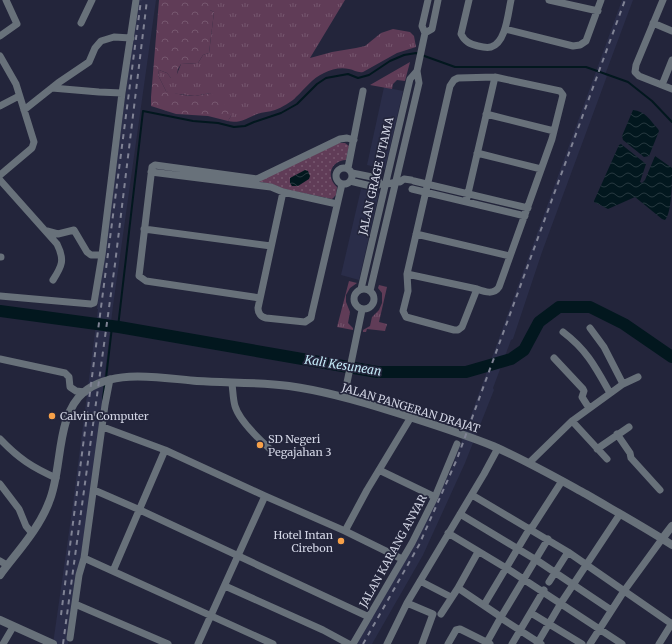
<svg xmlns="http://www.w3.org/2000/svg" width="672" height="644" font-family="Merriweather,serif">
<defs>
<pattern id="grass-tufts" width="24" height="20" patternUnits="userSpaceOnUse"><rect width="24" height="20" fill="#603c57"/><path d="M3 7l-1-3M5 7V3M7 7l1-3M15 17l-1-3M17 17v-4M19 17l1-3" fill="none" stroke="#76576f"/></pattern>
<pattern id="forest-crowns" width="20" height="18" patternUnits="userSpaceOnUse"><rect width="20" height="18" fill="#603c57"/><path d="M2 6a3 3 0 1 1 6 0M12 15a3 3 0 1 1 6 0" fill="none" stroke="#76576f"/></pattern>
<pattern id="park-dots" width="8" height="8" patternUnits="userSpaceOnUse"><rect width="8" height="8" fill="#603c57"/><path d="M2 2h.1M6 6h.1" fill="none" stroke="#76576f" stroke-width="1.8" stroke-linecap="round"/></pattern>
<pattern id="water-waves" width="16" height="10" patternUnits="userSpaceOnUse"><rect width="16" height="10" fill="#02171e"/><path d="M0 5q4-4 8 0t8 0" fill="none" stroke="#26383f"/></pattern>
</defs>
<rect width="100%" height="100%" fill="#23253b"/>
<!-- built -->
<path fill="#2a2d49" d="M138,0h18l-43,306 -10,83 -3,38 -32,217h-15l19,-133 26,-202h-1z
M622,0h11l-28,75 2,1 -65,176 -29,87 -2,1 -18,48 1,2 -29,73 -42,92 -51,89h-15l49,-85 32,-65 8,-14 8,-18z
M384,87l19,4 -18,78 -18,-4z
M361,189l18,4 -20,87 -18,-5z"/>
<!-- grass -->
<path fill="url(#grass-tufts)" d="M210,0h135l-35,58 22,-6 24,-4 9,-2 16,-13 12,-4 17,3 4,4 2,11 -19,6 -34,19c-5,1 -9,-2 -14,-3 -8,-2 -17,0 -25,4 -12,5 -19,16 -28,24 -3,4 -15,11 -21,13 -6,2 -12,2 -18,4 -10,4 -18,10 -29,7l3,-5 -21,-23 -15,3 -25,-3 -4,-2 -8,-16 1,-5 8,3 4,5 6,-4 4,-10 17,-1 5,-8 6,-2 5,-41 -4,-2z
M410,62l-5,19 -8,-1 -4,4 -1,5 -22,-4z
M349,281l8,2 -7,5 -4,7v7l4,10 -2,11 5,5v2l-16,-3z
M379,285l8,2 -8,35 8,2 -2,7 -18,-2 -1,3h-3v-2l7,-4 2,-9 7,-7 3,-7v-10l-4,-5z"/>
<!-- forest -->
<path fill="url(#forest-crowns)" d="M159,0h51v10l4,2 -5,41 -6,2 -5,8 -17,1 -3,5 -2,10 -5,-1 -4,-5 -8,-3 -1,5 8,16 17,4 12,1 15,-3 10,5 10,13 1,5 -3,5 -20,-5 -32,-2 -25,-8v-9z"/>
<!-- park -->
<path fill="url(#park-dots)" d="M339,143h6l4,3 -3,14c-16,1 -20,17 -9,27l-1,8 -4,4 -48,-10 -12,-5 -12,-2v-2z"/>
<!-- water -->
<path fill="url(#water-waves)" d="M633,110c12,1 17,10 25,19l1,2 -10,25 -5,1 -21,-17 -1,-4z
M621,144l25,20 -6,18 2,1 3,-3 10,-24 17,12c0,13 0,45 -7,52l-3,-1 -27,-22 -27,12 -14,-7v-1l25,-56z
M305,170l3,1 2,5 -1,3 -11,7h-6l-2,-3v-5z"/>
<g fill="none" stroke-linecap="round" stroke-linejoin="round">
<!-- stream -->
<path stroke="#02171e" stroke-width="2" d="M118,327l25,-216 50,10 25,2 16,4 11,-1 9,-4 27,-9 16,-9 20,-20 9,-6 22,-4 10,4 11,-3 21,-14 14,-6 12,-2 39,14h131l42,15 24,19 20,21
M106,378l6,-51
M103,399l2,-15"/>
<!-- river -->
<path stroke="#02171e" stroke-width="12" d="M0,311l119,16 258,45h89l45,-13 13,-9 15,-28 20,-15h31l34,17 48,33"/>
<!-- minor -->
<path stroke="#68717a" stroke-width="7" d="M469,0l-8,34c4,8 9,10 17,12 4,1 9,2 13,1 15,-4 17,-34 20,-47
M549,0l49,11
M663,0l-27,65 -1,7 4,4 33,13
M81,23l11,-23
M653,23l19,8
M505,29l68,17 7,-1 6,-4 15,-41
M425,33l7,-4 6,-29
M0,36l17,-12 -11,-24
M0,56l16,28 18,58 -2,6 -32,27
M495,77l65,14 3,4 -11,44 -53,148c-5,8 -14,5 -22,2l-15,38 -4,3h-4l-48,-13 -3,-6 5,-20 -1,-17 43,-188 4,-6 4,-2z
M662,85l10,-25
M52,88l47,4 23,1
M0,106l19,-10
M24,110l34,-27 31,-21 6,-14 6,-7 13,-4 17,1
M486,114l68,17
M477,153l64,16
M336 176a8 8 0 1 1 16 0a8 8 0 1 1-16 0Z
M348,168l15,-77
M151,172l120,15 12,5 54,12
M352,173l25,5 3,6c8,2 13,-3 20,-2l4,-3 7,1
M0,180l57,64c8,16 5,22 -4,36
M350,181l25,6 5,-3
M414,181l114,27
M412,189l113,27
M283,192l-25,116c0,5 3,9 8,10l39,4 6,-4 1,-5 30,-129
M466,202l29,-125
M144,229l127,17
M47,231l11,3 16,-4 13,22 4,3h11
M416,234l94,22
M0,257h1
M407,274l70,15
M354 299a10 10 0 1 1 20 0a10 10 0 1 1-20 0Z
M361,289l49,-210 7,-8
M370,291l49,-208 -2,-12 8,-38 -3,-7 6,-26
M0,296l91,8 3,-1 8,-48 20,-162 14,-93
M260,298l-114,-17 -7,-5 13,-109 3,-2 102,14 83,-40 7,-1 7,2
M590,328l14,19 19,37
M563,332c24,18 33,36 47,61
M554,358l29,31 1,2 -2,6 7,11
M0,359l65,14 4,4 1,10 6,4 9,1
M232,384c1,7 1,15 3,22 4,14 26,35 36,44
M344,397l18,-87
M572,421l35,38
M103,427l62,23 100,46 80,35 57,28
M617,434l13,19 1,5 29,32
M0,439c19,20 32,28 56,39
M597,449l32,-22
M529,463l43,-42 51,-37 15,-7
M379,470l56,27
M0,484l19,25 7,17 5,6
M94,490l46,20 229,107
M472,495l96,57 104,72
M460,514l78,47 73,49
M531,529l31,-48
M345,531l22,-41 44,-73
M448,533l63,38 111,73
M84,558l189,86
M0,561l7,4
M113,571l52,-121
M420,581l31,16
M549,582l19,-30
M225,586l98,44 26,14
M458,588l43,29 -15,27
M407,603l26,11 -11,30
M75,604l93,40
M484,605l46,-77
M531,613l51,31
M441,614l17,-26 20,-36
M501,617l47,-78
M501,618l40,26
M70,638l9,-63 5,-17 21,-153 5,-26
M3,644l10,-17
M198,644l67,-148
M353,644l59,-101 23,-46 22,-53
M387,644l20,-41 77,-129 14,-26
M448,644l8,-14 4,-1 30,15
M512,644l32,-54
M537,644l24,-41 59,-89
M590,644l34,-53 38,-52
M659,644l13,-21"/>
<!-- tertiary -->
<path stroke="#68717a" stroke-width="8" d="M662,539l10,-13
M0,575c17,-23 39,-46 49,-73 14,-32 6,-86 35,-110 29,-24 78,-14 113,-11 31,2 62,1 92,5 36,5 71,15 105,26 34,11 67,21 99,34 32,14 62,31 93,48 29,17 58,33 86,51
M0,620l53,24"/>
<!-- rail -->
<path stroke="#808395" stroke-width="2" stroke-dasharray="5 5" stroke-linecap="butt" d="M61,615l80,-615
M63,644l52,-380 32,-264
M363,644l56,-99 38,-86 168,-459"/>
</g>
<!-- markers -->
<g fill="#f7a149" stroke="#23253b" stroke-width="1.5">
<circle cx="52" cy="416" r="4"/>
<circle cx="260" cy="445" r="4"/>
<circle cx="341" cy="541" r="4"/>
</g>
<g text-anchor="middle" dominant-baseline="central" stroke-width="3.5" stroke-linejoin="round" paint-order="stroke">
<!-- street labels -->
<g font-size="11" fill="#d3d6e5" stroke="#23253b">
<text transform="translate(376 176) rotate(-77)">JALAN GRAGE UTAMA</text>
<text transform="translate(411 408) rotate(17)">JALAN PANGERAN DRAJAT</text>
<text transform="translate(393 551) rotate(-61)">JALAN KARANG ANYAR</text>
</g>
<!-- poi labels -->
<g font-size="11" fill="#d3d6e5" stroke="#23253b" text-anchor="start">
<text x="60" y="416">Calvin Computer</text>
<text x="268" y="439">SD Negeri<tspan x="268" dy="13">Pegajahan 3</tspan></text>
<text x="333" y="535" text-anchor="end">Hotel Intan<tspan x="333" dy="13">Cirebon</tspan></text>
</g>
<!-- water labels -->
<g font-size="12" font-style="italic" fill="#c3e9f7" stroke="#23253b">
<text transform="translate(343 365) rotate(9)">Kali Kesunean</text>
</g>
</g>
</svg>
